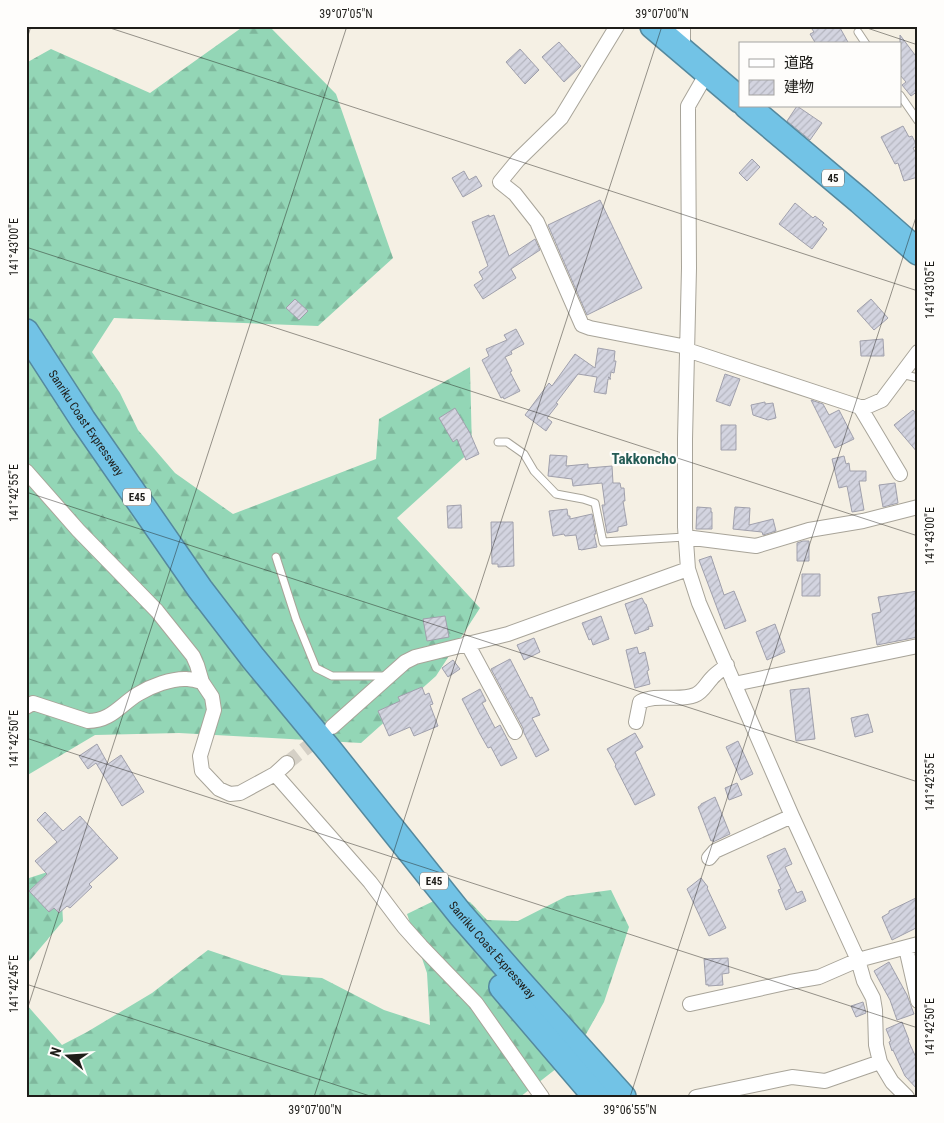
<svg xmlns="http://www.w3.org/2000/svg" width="944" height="1123" font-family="'Roboto Condensed','Noto Sans JP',sans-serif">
<defs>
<pattern id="forest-firs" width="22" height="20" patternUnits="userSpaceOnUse" patternTransform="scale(1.25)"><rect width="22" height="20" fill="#93d6b6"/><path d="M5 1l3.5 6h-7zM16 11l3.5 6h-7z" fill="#7eb79c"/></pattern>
<pattern id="building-hatch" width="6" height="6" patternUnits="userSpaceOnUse" patternTransform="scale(1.25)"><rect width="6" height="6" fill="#d3d4e0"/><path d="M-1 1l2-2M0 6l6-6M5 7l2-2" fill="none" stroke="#b5b6c0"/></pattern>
</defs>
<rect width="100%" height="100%" fill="#f5f0e4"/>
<!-- forest -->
<path fill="url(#forest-firs)" d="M244,26h25l67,68 57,164 -75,68 -204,-8 -22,34 28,41 18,37 37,43 58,41 143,-55 3,-40 91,-52 2,83 -75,68 83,90 -44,68 -75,67 -182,-10 -84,2 -69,41v-713l25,-14 99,44z
M60,868l3,53 -37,44v-86z
M611,890l18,37 -25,75 -29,52 -55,43h-494v-93l36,41 25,-13 65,-39 56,-43 74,25 40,3 62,32 46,15 -3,-52 -20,-59 37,-18 26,6 17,18 31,1 49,-25z"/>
<!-- building -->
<path fill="url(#building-hatch)" stroke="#a0a0ac" d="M810,26h29l10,18h-33l-6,-10 4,-2z
M900,35l18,24v32l-7,5 -9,-11 4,-3 -6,-7z
M559,42l22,24 -17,16 -22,-25z
M520,49l19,21 -14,14 -19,-22z
M797,106l25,17 -12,17 -23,-19z
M903,126l6,11 3,-1 5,10 -4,2 5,9v20l-14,4 -6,-18 -3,1 -14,-27z
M752,159l8,8 -13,14 -8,-8z
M464,171l5,9 7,-4 6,10 -19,11 -11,-19z
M600,200l42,88 -55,27 -39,-90z
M795,203l18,15 2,-2 9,7 -2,2 5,4 -15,20 -33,-25z
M489,215v2l5,-2 15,41 26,-17 5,11 -29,19 5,9 -33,21 -9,-14 9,-6 -4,-7 9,-6 -16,-44z
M295,299l13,12 -9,9 -13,-12z
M871,299l17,19 -14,12 -17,-19z
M516,329l8,15 -13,7 1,3 -7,3 7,14 -2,1 10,19 -16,8 -1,-2 -2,1 -19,-38 7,-4 -3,-7 21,-9 -3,-5z
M883,339l1,17h-23l-1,-15z
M598,348l17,3 -1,10h2l-2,12 -3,-1 -1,6 -2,-1 3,2h-3l-2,15 -12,-2 3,-15 -19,-3 -22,29 2,1 -11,14 5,4 -6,9 -21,-16 24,-32 3,3 23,-32 20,14z
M725,374l15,5 -10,27 -14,-5z
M811,400l12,4 6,11 10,-5 15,29 -19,9z
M765,402v2l8,-1 3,15 -8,2 -15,-5 -2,-10z
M455,408l15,25 9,21 -13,6 -9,-21 -4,3 -14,-24z
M913,410l5,6v37l-24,-28z
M721,425h15v25h-15z
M550,455l17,1 -1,10 22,-2v4l24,-2 1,17h7l1,5h3l1,13h-2l4,24 -9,2v4l-11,2 -5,-28h3l-3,-22 -29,3 -1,-7 -24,-3z
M844,456l2,8 3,-1 1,8h16v10h-7l5,29 -12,2 -5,-26 -8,2 -7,-29z
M895,483l3,20 -15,4 -4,-22z
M461,505l1,23h-14l-1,-22z
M697,507l14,1v4h1v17h-16z
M735,507l15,1 -1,17 24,-6 3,12 -13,4 -1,-3 -29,-3z
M567,509l1,7h2v3l22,-5 4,20h-2l3,13 -16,3 -1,-1 -1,1 -3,-15 -11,1 -1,-2 -11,2 -4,-25z
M491,522h22l1,44 -16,1v-3h-6z
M803,541h6v20h-12v-18z
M711,556l13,39 10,-4 12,30 -21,8 -26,-69z
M802,574h18v22h-18z
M918,591v46l-41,8 -5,-31 9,-2 -3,-15z
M642,598l3,6h1l7,22 -5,1 1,2 -14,5 -10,-30z
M445,616l4,21 -22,4 -4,-22z
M601,616l8,23 -16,6 -2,-6 -2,1 -7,-17z
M775,624l10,28 -18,8 -11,-28z
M534,638l6,14 -16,8 -7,-15z
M637,647l2,7 6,-2 4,18 -2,1 3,13 -15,4 -9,-38z
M510,659l20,39 2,-1 8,18 -8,3 17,32 -13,7 -12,-24 -1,-5 -32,-59z
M453,660l7,9 -12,8 -6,-9z
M422,687l3,8 4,-2 4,11 -3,1 8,21 -24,10 -4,-9 -21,9 -11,-25 22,-10 -2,-4z
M809,688l6,51 -19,2 -6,-51z
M480,689l6,12 -4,2 13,25 5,-3 17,33 -16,8 -10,-19 -3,1 -8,-14 -18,-35z
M868,714l5,18 -18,5 -4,-19z
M635,733l8,14 -8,5 20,43 -20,10 -20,-39 1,-1 -9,-16z
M738,741l15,33 -12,6 -15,-33z
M97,744l11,20 13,-9 23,37 -22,14 -26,-43 -8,6 -9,-13z
M737,783l5,12 -13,5 -4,-12z
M715,797l15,37 -17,8v-2l-2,1 -13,-34 3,-2v-1z
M45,812l18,19 17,-15 38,42 -29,26 3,3 -22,21 -3,-2 -8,7 -5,-5 -5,4 -20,-21 18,-17 -12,-13 22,-19 -20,-22z
M785,848l7,16 -7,3 12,26 5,-2 4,10 -20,9 -8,-20 3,-1 -14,-33z
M701,878l7,9 -1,1 19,40 -17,8 -22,-47z
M918,897v30l-26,13 -10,-23 7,-4v-2z
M728,958l1,15 -7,1 1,11 -15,1v-2l-2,1 -2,-26z
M889,962l18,33 7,19 -17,6 -7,-20 -16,-29z
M863,1002l3,11 -10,4 -5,-11z
M902,1022l7,18h-1l10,22v28l-13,-14 -12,-26 -1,1 -3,-9 2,-1 -5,-12z"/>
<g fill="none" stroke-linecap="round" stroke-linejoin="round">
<!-- street-tunnel -->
<path stroke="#d5d0c6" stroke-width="14" stroke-dasharray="14 7" stroke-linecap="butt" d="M287,763l37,-29"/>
<!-- lane casing -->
<g stroke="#a8a499" stroke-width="9">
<path id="lane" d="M858,32l8,12
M900,95l18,26
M901,374l17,4
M498,442h9l17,12 10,17 22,23 27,5 12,4 8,39 82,-5
M276,557l20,62 20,49 16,8h54"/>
</g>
<!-- street casing -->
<g stroke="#a8a499" stroke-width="16">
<path id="street" d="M617,26l-56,92 -43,42 -18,22 15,12 22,28 45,103 8,3 97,19
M683,52v-26
M707,73l-19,33v8l1,154 -4,171v88l3,42 11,34 93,213 66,144 6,21 9,17 2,12 1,35 4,17 12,20 15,15
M687,350l173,57h6l16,-7 36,-48
M860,407l40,67
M26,471l52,59 79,81 36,45 4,9 5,17 10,15 2,13 -14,46 2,15 17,18 11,5 10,-1 35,-19 12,-11
M685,537l71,9 53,-16 54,-9 55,-14
M467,643l48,89
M734,684l184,-38
M26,707l7,-4 55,18c23,0 32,-16 50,-27 13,-8 34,-16 49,-15 5,0 10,2 15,3
M636,722l4,-20c17,-9 38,0 55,-7 8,-3 11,-11 17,-17 4,-5 10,-8 15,-13
M332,727l73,-65 10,-5 93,-23 180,-65
M275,774l95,108 34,45 17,19 55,57 66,94
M709,858l6,-7 77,-35
M906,948l12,53
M690,1004l100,-22 29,-5 39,-17 60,-16
M696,1097l96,-20 33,4 55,-19"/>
</g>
<!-- highway casing -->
<g stroke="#55899e" stroke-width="28">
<g id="highway">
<path d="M653,26l87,74"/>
<path d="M747,106l113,95 58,51"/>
<path id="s1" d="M26,332l57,88 117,169 53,69 77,93 131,164 56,64 106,118"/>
<path d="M502,987l94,110"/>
</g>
</g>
<!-- lane -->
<use href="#lane" stroke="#fff" stroke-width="7"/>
<!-- street -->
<use href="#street" stroke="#fff" stroke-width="14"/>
<!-- highway -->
<use href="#highway" stroke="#72c3e6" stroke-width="25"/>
</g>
<!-- ticks -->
<path fill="none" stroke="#1e1d19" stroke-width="1" stroke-opacity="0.45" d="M104,26l814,265M861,26l57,19M26,42l5,-16M26,247l892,289M26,492l892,290M26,738l892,290M26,984l347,113M26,1013l321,-987M314,1097l348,-1071M630,1097l288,-886"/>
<g text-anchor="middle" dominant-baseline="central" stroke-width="4.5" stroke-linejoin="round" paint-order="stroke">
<!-- shield labels -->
<g fill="#fefdfb" stroke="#61605d" stroke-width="1">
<rect x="822" y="169.5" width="22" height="17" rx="4"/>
<rect x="123" y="488.5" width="28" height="17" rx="4"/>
<rect x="420" y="872.5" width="28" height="17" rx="4"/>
</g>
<g font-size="11" font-weight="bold" fill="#1e1d19">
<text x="833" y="178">45</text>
<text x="137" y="497">E45</text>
<text x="434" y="881">E45</text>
</g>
<!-- street labels -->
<g font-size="12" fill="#1e1d19" stroke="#fefdfb">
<text stroke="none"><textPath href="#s1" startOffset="109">Sanriku Coast Expressway</textPath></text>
<text stroke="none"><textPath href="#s1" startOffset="775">Sanriku Coast Expressway</textPath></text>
</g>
<!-- quarter labels -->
<g font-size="15" font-weight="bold" fill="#235b55" stroke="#fefdfb">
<text x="644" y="459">Takkoncho</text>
</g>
</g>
<!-- border -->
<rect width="944" height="1123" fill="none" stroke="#fefdfb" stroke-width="55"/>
<!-- legend -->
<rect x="739" y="42" width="162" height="65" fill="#fefdfb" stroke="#a4a3a1"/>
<rect x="749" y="59" width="25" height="8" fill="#ffffff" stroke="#a4a3a1"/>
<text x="784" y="68" font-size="15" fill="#1e1d19">道路</text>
<rect x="749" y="80" width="25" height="15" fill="url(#building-hatch)" stroke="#a4a3a1"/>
<text x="784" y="92" font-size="15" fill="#1e1d19">建物</text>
<!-- north arrow -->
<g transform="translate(68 1056) rotate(288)" stroke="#fefdfb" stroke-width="4" paint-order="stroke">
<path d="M0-4L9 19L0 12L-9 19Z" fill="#1e1d19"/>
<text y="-8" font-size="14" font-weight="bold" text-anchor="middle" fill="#1e1d19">N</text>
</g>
<rect x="28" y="28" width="888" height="1068" fill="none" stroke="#1e1d19" stroke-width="2"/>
<g font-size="12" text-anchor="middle" fill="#1e1d19">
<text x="346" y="18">39°07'05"N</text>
<text x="662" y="18">39°07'00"N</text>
<text transform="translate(14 247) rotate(-90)" y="4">141°43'00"E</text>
<text transform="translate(930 290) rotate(-90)" y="4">141°43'05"E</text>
<text transform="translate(14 493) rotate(-90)" y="4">141°42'55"E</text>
<text transform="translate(930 536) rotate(-90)" y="4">141°43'00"E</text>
<text transform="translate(14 739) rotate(-90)" y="4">141°42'50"E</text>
<text transform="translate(930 782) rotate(-90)" y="4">141°42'55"E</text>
<text transform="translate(14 984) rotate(-90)" y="4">141°42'45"E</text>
<text transform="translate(930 1027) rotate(-90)" y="4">141°42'50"E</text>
<text x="315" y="1114">39°07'00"N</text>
<text x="630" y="1114">39°06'55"N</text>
</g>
</svg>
